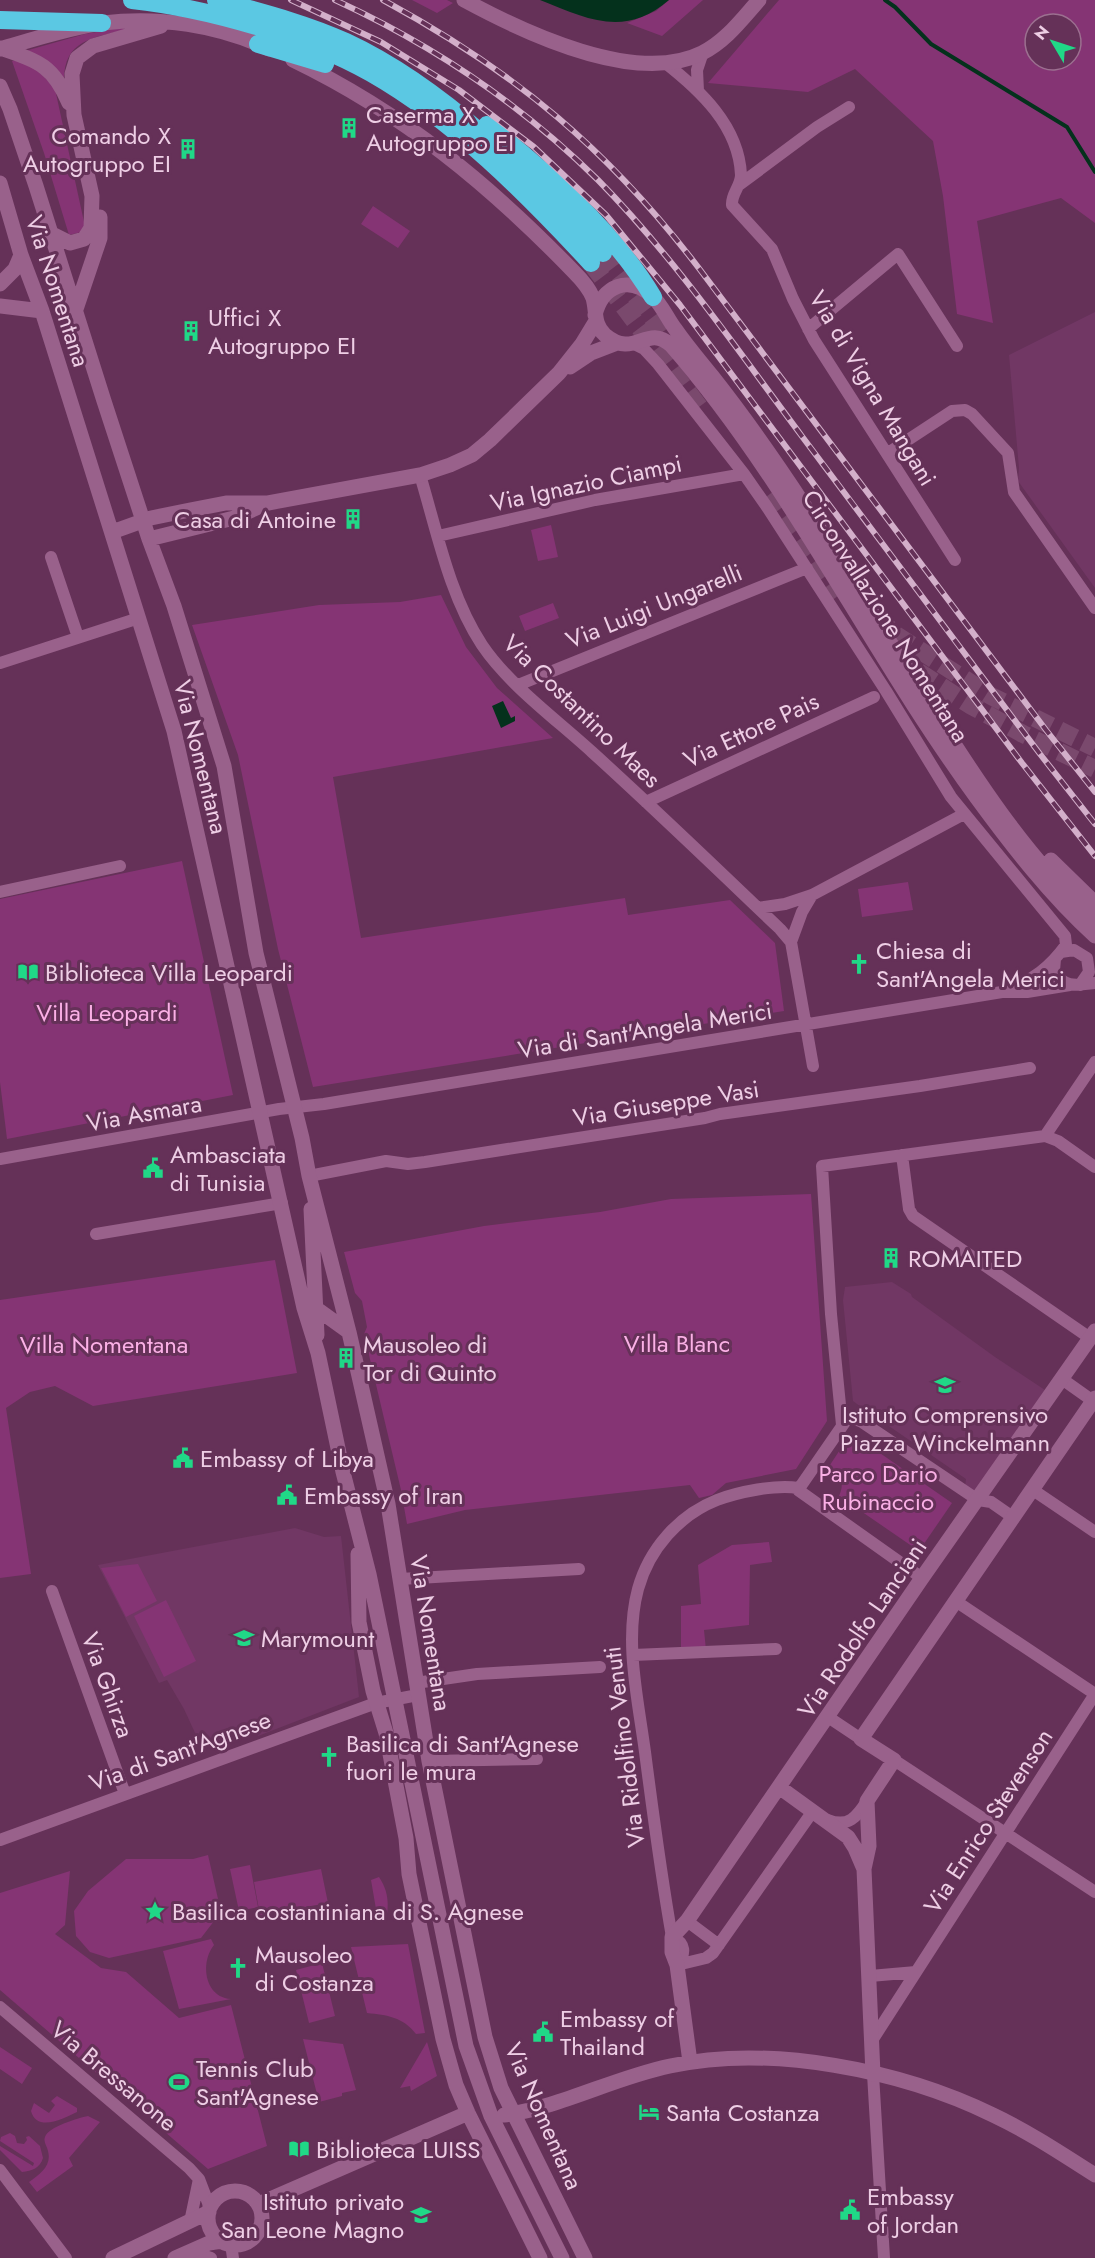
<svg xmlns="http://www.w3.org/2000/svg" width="1095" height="2258" font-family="Jost,sans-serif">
<rect width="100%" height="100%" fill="#653158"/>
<!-- built -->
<path fill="#713764" d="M1095,312v276l-77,-107 1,-13 -10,-113z
M892,1282l19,12 1,3 83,60 50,33 -69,101h-4l-7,-4 1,-8 -83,-57 -1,-7 -14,-3 -15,-11 -10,-101 2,-13z
M295,1528l29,9 17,-1 18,161 -101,39 -3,-4 -53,16 -18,-39 -17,-29 -8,3 -61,-118z"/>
<!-- green -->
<path fill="#853474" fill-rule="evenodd" d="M412,0h35l6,3 -16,10z
M669,0h34l-41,36 -35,-13 29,-12z
M779,0h316v223l-34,-25 -84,23 16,102 -36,-9 -14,-118 -10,-55 -78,-72 -47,23 -100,-9zM1035,24h36v36h-36z
M124,27v3c-31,8 -60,10 -60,50l-39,-29 60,-17z
M12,61c17,-2 33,16 43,28l31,142 -17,4 -25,-82z
M373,206l37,25 -12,17 -37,-24z
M551,525l7,32 -20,4 -7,-31z
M441,595l25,52 31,41 56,50 -220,39 28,161 264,-40 3,17 102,-15 45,43 9,68 -471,76 -35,-138 -40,-194 -46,-130 127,-20 81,-3z
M553,603l6,15 -34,13 -6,-15z
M182,861l51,234 -226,44 -7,-57v-183z
M908,882l5,28 -51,7 -4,-28z
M811,1194l16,227 -31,48 -70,14 -14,12 -13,3 -9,-13 -225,25 -58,14 -6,-34 -37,-156 3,-7 -5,-26 -7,-8 -11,-41 140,-26 116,-14 71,-13z
M275,1260l22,113 -204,33 -38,-20 -25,6 -24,16 25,166 -31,4v-278z
M851,1433l101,70 -33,48 -80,-55c6,-14 2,-20 -11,-28z
M769,1542l3,20 -22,3 -1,60 -45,5 2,20 -25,1v-45l20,-2 -3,-39 34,-20z
M138,1564l19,37 -31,16 -25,-49z
M166,1600l30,61 -32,16 -30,-61z
M208,1855l13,57 -20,26 -92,20 -19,-6 -14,-16 -2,-25 14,-20 38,-32h67z
M250,1865l8,42 -19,4 -9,-42z
M321,1869l7,34 -68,12 -6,-33z
M70,1871l-5,54 -10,9 46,34 25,4 53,46 52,-13 36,141 -59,23 -208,-179v-97z
M379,1877c8,12 10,23 8,37l-10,1 -6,-35z
M211,1939l3,6c-14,17 -10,52 17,54l-52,10 -16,-58z
M408,1944l17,89 -9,1c-13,-17 -29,-19 -49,-21l-16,-66z
M322,1963l13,53 -26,7 -13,-53z
M303,2039l40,5 13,46 -14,3v3l-23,6z
M427,2042l10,34 -26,15 -1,-5 -10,2z
M0,2047l32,21 -10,16 -22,-15z
M57,2096l20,12v4c-13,6 -40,21 -46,-1l3,-8 15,10 6,-8 -4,-4z
M88,2116l12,6 -31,36 4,8 -36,26 -8,-10c11,-8 23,-16 19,-31 -1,-5 -5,-9 -3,-14 3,-10 33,-19 43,-21z
M10,2133l5,3 2,7 7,1 3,-4 -1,-3 3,-1 11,10 3,12c-3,10 -11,13 -21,14l-22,-22v-4l33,20 1,-3 -34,-22 1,-4z"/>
<!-- water -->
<path fill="#04311c" d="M540,0h129c-44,38 -82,19 -129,0z
M503,701l8,17 4,-2v5l-14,7 -9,-22z"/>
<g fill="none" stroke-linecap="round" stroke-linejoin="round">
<!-- stream -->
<path stroke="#04311c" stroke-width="4" d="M885,0l10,7 36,37 136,83 28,45"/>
<!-- highway-tunnel -->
<path stroke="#7a496d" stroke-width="18" stroke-dasharray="18 9" stroke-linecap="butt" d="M603,253l75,99
M591,263l112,149
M766,497l73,98
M876,617l20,18 95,61 104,52
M896,657l74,48 53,29 72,35"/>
<!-- street -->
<path stroke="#99618b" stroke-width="12" d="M664,62c36,28 75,64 77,113 0,11 -10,19 -9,30l40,44 21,50 21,41 141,220
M698,91l-1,-21 6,-18
M739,185l78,-58 32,-20
M808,329l90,-75 59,92
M634,344l10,5 14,15 86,110 23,33 119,184 65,106 114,139 1,9c-16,22 -33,35 -58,45
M888,453l64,-42 13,-1 7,4 36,39 6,39 81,116
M420,475c17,56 29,120 62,170 27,40 74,74 110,107 64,58 126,118 188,177l11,13 22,124
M438,536l157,-36 149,-26
M51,557l27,80
M0,663l139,-45
M518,685l289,-117
M646,802l228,-105
M0,892l120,-26
M758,908l27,-4 27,-9 152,-81
M791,942l11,-30 10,-17
M1061,952l13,-2 13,8 2,14 -9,13
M1055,959l-1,12c10,18 24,14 41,12
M1045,1136l50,-74
M902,1155l7,54 4,7 177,122
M0,1159l279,-50 45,-5 678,-112h25l43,-7
M309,1176l77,-15 22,3 17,-2 280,-44 15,-4 200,-28 110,-18
M96,1234l186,-31
M1062,1379l31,22
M842,1425l-11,-111 -9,-148 223,-30 13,5 37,26
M1033,1490l62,42
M922,1578l-124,-88 49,-71 6,-1 9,4 116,78 13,2 23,16
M400,1579l179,-10
M52,1591l73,203
M957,1602l138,92
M633,1655l143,-6
M416,1683l61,-9 123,-7
M828,1717l33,22
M894,1760l201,132
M429,1761l108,-2
M828,1820c20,8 29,-3 39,-19
M0,1840l376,-137 42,-8
M687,1921l32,24
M677,1965c9,-11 9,-22 -5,-28 -11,-62 -19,-123 -27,-185 -7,-53 -21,-111 -7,-163 11,-40 41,-74 79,-89 21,-8 60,-16 81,-12
M677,1965l29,-7 7,-5 100,-142
M870,1976l46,-4
M0,2007l189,161 10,11 11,29
M873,2039l222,-345
M873,2074l11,184
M0,2170l66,88
M190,2222l9,-43
M231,2244l2,14
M190,2251l21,7"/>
<!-- secondary -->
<path stroke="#99618b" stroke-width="15" d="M464,0c59,32 172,86 238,53 24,-12 40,-34 57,-53
M0,48c38,13 53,17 69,55
M0,49c31,-9 71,-22 103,-26 55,-7 116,2 166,26
M293,60c110,53 197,125 281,212 7,7 15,16 19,26 4,14 0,26 12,37 30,25 41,-12 66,10 120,138 198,306 306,453 36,49 73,97 118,138
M0,86l10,23 26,77 68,215 45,138 25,67 50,160 32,187 46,185 7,38 40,156 39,172 41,257 56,276 16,51 84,170
M0,183l21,72 21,56 132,420 130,577 14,45 25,119 26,102 97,472 25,70 71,142
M50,233l20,10 14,-4 7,-11 1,-32 -18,-81 -2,-41 5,-16 16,-12 68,-20
M0,284l15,-15 6,-14
M0,306l42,5
M75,312l25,-74v-21
M595,315c7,-29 34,-41 58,-18 9,8 15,23 23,33 11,16 24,31 36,46 79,100 143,210 210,318 50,79 103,163 173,226
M570,367l21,-14 26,-10
M112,532l39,-14 39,-8 36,-7h42l152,-28 30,-10 22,-10 18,-15 69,-67 23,-29 14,-23
M149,539l85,-21 27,-12
M1051,860l44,43
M311,1209l6,126
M317,1309l32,23
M358,1554l1,68 14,69 13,42 20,105 3,36 34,165 13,46 12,28 72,145
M779,1787l69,50 7,11 9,21
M690,2062l-13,-97 -5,-13v-15l15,-16 235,-343 173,-247
M873,2074l-9,-205 5,-23 -2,-45 27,-41 -33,-21 234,-341
M504,2115c57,-8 109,-37 166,-49 100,-22 231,4 323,49 36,17 69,39 102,60
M208 2218a27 27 0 1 1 54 0a27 27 0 1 1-54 0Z
M259,2204l209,-91
M113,2258l96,-46
M175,2258l34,-15 13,-2"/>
<!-- highway -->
<path stroke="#5bc8e3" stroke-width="18" d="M132,0c74,8 174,36 239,73 84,48 154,119 220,190
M216,0c44,12 88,23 130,42 97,45 185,134 257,211
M0,20l102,3
M258,44l67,20
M487,125c59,46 128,108 166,172"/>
<!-- rail casing -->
<g stroke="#d3afca" stroke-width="6">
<path id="rail" d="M291,0l90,42 78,48 75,57 72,68 74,90 342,458 73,93
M335,0c98,45 186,104 263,180 76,77 138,168 203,255 80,106 159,213 239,319l55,70
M383,0c133,72 227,151 318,271l345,459 49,62"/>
</g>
<!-- rail -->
<use href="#rail" stroke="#653158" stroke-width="4" stroke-dasharray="11" stroke-linecap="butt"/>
</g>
<!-- icons -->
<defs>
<g id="building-bare" transform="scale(1.62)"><path d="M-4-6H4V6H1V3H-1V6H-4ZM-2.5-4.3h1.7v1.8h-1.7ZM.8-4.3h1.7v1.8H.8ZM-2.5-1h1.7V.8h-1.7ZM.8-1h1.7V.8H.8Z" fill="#20d887" stroke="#653158" stroke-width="2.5" paint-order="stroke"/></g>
<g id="church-bare" transform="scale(1.62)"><path d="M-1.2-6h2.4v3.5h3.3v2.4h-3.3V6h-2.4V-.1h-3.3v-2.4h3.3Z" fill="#20d887" stroke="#653158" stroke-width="2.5" paint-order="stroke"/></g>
<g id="library-bare" transform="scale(1.62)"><path d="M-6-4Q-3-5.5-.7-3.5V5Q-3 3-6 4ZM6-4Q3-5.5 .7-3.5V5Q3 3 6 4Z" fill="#20d887" stroke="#653158" stroke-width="2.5" paint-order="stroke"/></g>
<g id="civic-bare" transform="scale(1.62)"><path d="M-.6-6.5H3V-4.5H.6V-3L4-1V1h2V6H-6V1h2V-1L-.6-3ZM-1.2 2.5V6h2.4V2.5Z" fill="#20d887" stroke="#653158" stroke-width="2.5" paint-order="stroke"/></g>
<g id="school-bare" transform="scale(1.62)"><path d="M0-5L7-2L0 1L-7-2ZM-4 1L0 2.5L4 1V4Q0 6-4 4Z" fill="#20d887" stroke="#653158" stroke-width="2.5" paint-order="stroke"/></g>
<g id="sight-bare" transform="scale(1.62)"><path d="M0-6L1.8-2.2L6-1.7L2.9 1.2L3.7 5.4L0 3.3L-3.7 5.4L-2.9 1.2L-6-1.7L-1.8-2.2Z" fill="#20d887" stroke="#653158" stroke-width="2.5" paint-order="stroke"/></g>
<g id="stadium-bare" transform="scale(1.62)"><path d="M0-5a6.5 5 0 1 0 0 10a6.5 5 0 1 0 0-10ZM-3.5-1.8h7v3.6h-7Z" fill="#20d887" stroke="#653158" stroke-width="2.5" paint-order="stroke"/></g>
<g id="hotel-bare" transform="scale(1.62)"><path d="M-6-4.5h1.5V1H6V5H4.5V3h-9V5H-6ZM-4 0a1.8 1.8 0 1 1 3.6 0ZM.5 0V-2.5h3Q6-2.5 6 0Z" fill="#20d887" stroke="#653158" stroke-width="2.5" paint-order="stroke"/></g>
</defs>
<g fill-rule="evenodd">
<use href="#building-bare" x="349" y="128"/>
<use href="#building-bare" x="188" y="149"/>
<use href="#building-bare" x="191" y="331"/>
<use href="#building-bare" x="353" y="519"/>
<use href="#church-bare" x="859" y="964"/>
<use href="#library-bare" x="28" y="972"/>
<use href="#civic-bare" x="153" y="1168"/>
<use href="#building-bare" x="891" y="1258"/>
<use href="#building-bare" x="346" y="1358"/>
<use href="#school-bare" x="945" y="1385"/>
<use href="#civic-bare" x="183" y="1458"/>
<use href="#civic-bare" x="287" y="1495"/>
<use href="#school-bare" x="244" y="1638"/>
<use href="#church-bare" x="329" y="1757"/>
<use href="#sight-bare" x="155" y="1911"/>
<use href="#church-bare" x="238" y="1968"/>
<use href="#civic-bare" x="543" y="2032"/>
<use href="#stadium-bare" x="179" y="2082"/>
<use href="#hotel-bare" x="649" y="2112"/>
<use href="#library-bare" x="299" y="2149"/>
<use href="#civic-bare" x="850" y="2210"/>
<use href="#school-bare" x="421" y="2215"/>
</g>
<g text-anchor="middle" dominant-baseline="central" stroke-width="6" stroke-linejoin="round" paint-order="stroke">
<!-- poi labels -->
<g font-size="24" fill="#eecee5" stroke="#653158" text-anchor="start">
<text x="366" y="114">Caserma X<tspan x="366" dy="28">Autogruppo EI</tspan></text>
<text x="171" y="135" text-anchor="end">Comando X<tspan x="171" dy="28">Autogruppo EI</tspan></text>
<text x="208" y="317">Uffici X<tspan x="208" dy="28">Autogruppo EI</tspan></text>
<text x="336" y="519" text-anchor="end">Casa di Antoine</text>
<text x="876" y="950">Chiesa di<tspan x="876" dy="28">Sant'Angela Merici</tspan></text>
<text x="45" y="972">Biblioteca Villa Leopardi</text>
<text x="170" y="1154">Ambasciata<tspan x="170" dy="28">di Tunisia</tspan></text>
<text x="908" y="1258">ROMAITED</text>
<text x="363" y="1344">Mausoleo di<tspan x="363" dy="28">Tor di Quinto</tspan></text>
<text x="945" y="1414" text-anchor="middle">Istituto Comprensivo<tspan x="945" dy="28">Piazza Winckelmann</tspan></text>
<text x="200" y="1458">Embassy of Libya</text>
<text x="304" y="1495">Embassy of Iran</text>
<text x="261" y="1638">Marymount</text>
<text x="346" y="1743">Basilica di Sant'Agnese<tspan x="346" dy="28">fuori le mura</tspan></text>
<text x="172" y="1911">Basilica costantiniana di S. Agnese</text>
<text x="255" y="1954">Mausoleo<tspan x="255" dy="28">di Costanza</tspan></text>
<text x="560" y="2018">Embassy of<tspan x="560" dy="28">Thailand</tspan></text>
<text x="196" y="2068">Tennis Club<tspan x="196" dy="28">Sant'Agnese</tspan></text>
<text x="666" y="2112">Santa Costanza</text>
<text x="316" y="2149">Biblioteca LUISS</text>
<text x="867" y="2196">Embassy<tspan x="867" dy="28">of Jordan</tspan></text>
<text x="404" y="2201" text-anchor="end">Istituto privato<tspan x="404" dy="28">San Leone Magno</tspan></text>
</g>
<!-- street labels -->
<g font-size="24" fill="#eecee5" stroke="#653158">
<text transform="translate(58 291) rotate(72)">Via Nomentana</text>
<text transform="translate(873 388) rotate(59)">Via di Vigna Mangani</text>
<text transform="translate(586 483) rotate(-12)">Via Ignazio Ciampi</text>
<text transform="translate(654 606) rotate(-22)">Via Luigi Ungarelli</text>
<text transform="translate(886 616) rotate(58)">Circonvallazione Nomentana</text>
<text transform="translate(582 711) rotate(44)">Via Costantino Maes</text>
<text transform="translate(751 730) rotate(-25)">Via Ettore Pais</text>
<text transform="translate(201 757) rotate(76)">Via Nomentana</text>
<text transform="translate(645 1030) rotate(-9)">Via di Sant'Angela Merici</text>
<text transform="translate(666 1103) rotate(-9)">Via Giuseppe Vasi</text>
<text transform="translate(144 1113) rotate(-10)">Via Asmara</text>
<text transform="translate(862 1628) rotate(-56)">Via Rodolfo Lanciani</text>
<text transform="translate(431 1633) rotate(81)">Via Nomentana</text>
<text transform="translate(108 1685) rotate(70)">Via Ghirza</text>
<text transform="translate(624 1747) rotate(-97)">Via Ridolfino Venuti</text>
<text transform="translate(180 1751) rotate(-20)">Via di Sant'Agnese</text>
<text transform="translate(988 1821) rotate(-57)">Via Enrico Stevenson</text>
<text transform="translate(114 2076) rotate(40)">Via Bressanone</text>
<text transform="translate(544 2116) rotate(66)">Via Nomentana</text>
</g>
<!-- park labels -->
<g font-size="24" fill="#fbb0e6" stroke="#653158">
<text x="107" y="1012">Villa Leopardi</text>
<text x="677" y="1343">Villa Blanc</text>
<text x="104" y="1344">Villa Nomentana</text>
<text x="878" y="1473">Parco Dario<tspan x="878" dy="28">Rubinaccio</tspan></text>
</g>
</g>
<!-- north arrow -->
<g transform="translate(1053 42) rotate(309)"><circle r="28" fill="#653158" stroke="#9c7090" stroke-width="1.5"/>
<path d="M0-4.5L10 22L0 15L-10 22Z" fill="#20d887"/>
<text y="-9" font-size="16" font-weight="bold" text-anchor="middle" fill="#eecee5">N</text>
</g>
</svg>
